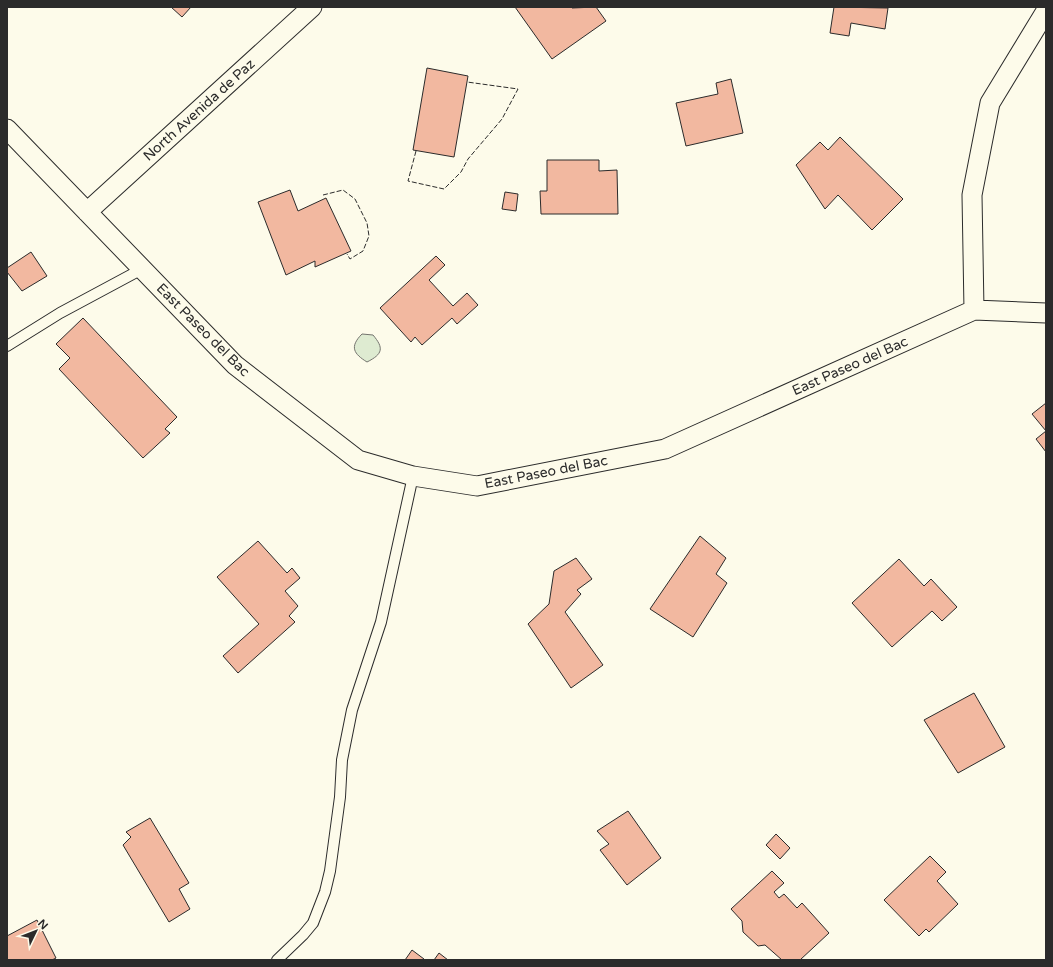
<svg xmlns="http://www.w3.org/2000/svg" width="1053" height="967" font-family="'Varela Round',sans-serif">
<rect width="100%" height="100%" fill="#fdfbea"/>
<!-- green -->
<path fill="#deebd1" stroke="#74746e" d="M362,334l11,1c11,13 10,19 -6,27 -13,-8 -18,-15 -5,-28z"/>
<!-- building -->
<path fill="#f2b8a0" stroke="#2b2b2b" d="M171,7h20l-9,10z
M515,7h57v1l24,-1 10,14 -54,38z
M834,7l54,1 -3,21 -34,-6 -2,13 -19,-3z
M427,68l41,8 -14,81 -41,-7z
M731,79l12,54 -57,13 -10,-43 42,-9 -2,-11z
M840,137l63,62 -31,31 -34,-35 -13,14 -29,-44 24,-23 8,8z
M547,160h52v11l18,-1 1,44h-77l-1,-23h7z
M290,190l8,21 28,-13 25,53 -36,16v-6l-29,14 -28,-73z
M505,192l13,2 -2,17 -14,-2z
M31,252l16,24 -25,15 -15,-19v-4z
M436,256l9,9 -16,15 24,26 14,-13 11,12 -21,19 -5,-6 -30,27 -7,-8 -4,5 -31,-34z
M83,318l94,99 -12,12 5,4 -27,25 -84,-89 11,-11 -14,-14z
M1046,403v49l-10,-13 10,-8 -14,-17z
M700,536l26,22 -10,16 11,9 -34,54 -43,-28z
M258,541l29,32 5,-5 8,10 -15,13 13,15 -9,10 6,6 -57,51 -15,-17 36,-32 -42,-47z
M576,558l16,21 -15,11 4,4 -16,18 38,53 -32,23 -43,-64 21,-20 5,-33z
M899,559l25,27 7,-7 26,28 -15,14 -10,-10 -40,36 -40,-44z
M974,693l31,54 -47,26 -34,-53z
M628,811l33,47 -34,27 -27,-35 9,-6 -12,-13z
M150,818l39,65 -10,6 11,20 -21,13 -46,-77 8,-8 -5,-5z
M776,834l14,14 -10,11 -14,-14z
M930,856l16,16 -9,9 21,23 -29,28 -3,-3 -7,7 -35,-36z
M772,871l12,12 -10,9 5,6 5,-4 13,14 5,-5 27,30 -29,27h-18l-17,-15 -7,1 -15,-14 -1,-11 -11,-12z
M37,920l19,38 -4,2h-45v-24z
M412,950l12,9v1h-19z
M439,953l9,7h-14z"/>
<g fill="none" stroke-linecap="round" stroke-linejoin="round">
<!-- lane casing -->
<g stroke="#2b2b2b" stroke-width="12">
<path id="lane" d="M7,346l53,-33 82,-44
M277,960l26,-25 10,-12 12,-31 5,-21 10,-74 2,-37 10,-50 29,-88 32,-146"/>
</g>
<!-- street casing -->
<g stroke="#2b2b2b" stroke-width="21">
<path id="street" d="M7,129l228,236 123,95 55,16 64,10 188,-37 309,-139 72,3
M87,212l225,-205
M974,310l-2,-115 18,-92 56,-92"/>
</g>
<!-- lane -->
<use href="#lane" stroke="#fdfbea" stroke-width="10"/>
<!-- street -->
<use href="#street" stroke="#fdfbea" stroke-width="19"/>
<!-- fence -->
<path stroke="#2b2b2b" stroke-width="1" stroke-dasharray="5 2" stroke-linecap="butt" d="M416,151l-8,30 36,8 17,-17 7,-13 34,-40 16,-30 -51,-7
M323,195l20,-5 12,9 12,24 2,13 -6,15 -13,8 -3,-5"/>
</g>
<g text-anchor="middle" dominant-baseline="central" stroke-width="3" stroke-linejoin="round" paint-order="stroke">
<!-- street labels -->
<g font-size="14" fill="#2b2b2b" stroke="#fdfbea">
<text transform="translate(199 110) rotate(-42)">North Avenida de Paz</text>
<text transform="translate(203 330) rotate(45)">East Paseo del Bac</text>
<text transform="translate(850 366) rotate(-24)">East Paseo del Bac</text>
<text transform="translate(546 472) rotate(-11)">East Paseo del Bac</text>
</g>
</g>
<!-- border -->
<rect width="1053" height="967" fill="none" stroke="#2b2b2b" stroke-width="16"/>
<!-- north arrow -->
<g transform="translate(36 931) rotate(47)" stroke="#fdfbea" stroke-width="3" paint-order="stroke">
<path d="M0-3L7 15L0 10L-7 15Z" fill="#2b2b2b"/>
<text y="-6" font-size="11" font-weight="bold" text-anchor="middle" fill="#2b2b2b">N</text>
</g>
</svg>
